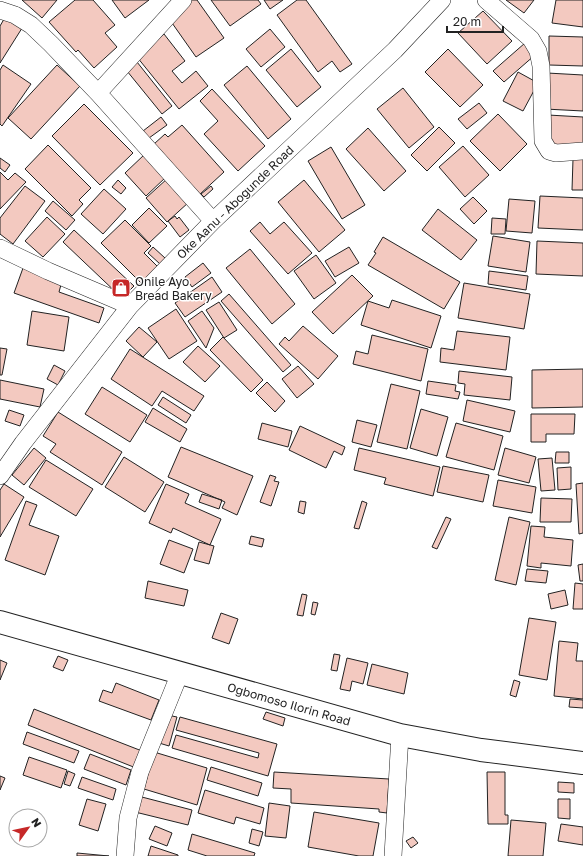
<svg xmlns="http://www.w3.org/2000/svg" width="583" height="856" font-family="'Golos Text',sans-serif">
<rect width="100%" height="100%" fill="#fff"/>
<!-- building -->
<path fill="#f3c9c0" stroke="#222" d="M22,0h35l-15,18z
M75,0h18l22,25 -10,8 12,14 -23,21 -16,-18 -2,2 -27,-30z
M112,0h37l-24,18z
M184,0h13l27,38 -28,19 -31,-44z
M211,0h47l3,4 -31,22z
M264,0h19l-13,9z
M297,0h9l46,64 -12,8 -8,-11 -14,11 -41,-57z
M506,0h28l-10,13z
M556,0h27v27l-31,-4z
M483,11l29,30 -25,23 -29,-31z
M7,14l17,11 -24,38v-37z
M270,29l15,18 -24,20 -15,-18z
M164,34l21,27 -13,10 10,12 14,-12 12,15 -29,23 -42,-52z
M549,36l34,1v29l-34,-1z
M525,43l10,12 -31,27 -11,-11z
M291,49l30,38 -24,20 -31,-37z
M448,49l35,36 -23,22 -35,-35z
M137,62l35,44 -10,8 -35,-43z
M3,65l28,19 -29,42 -2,-2v-54z
M57,65l23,21 -49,53 -23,-21z
M247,66l44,53 -23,20 -44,-54z
M518,72l20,11 -15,28 -20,-10z
M547,73l36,2v36l-38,-2z
M403,88l31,39 -25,21 -32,-39z
M212,89l53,57 -27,25 -34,-37 14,-13 -18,-20z
M479,103l8,10 -20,16 -9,-10z
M84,104l49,49 -33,32 -48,-49z
M498,114l29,30 -27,27 -30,-30z
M548,115l35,2v29l-37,-2z
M161,117l6,8 -18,13 -6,-7z
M182,125l42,47 -25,23 -45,-51 11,-10 3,3z
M439,127l16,16 -28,28 -16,-16z
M368,128l38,43 -22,20 -38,-42z
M48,145l43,43 -12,12 4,4 -11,12 -47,-47z
M463,146l26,29 -24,22 -26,-30z
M331,147l34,58 -23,14 -34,-58z
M145,154l21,23 -20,19 -21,-23z
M0,158l10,7 -5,7 -5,-4z
M573,159h10v31h-11z
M0,172l8,8 7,-7 11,9 -26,27z
M168,178l21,24 -22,20 -21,-24z
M118,180l8,8 -5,6 -9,-7z
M304,180l41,50 -26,22 -41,-50z
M25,186l20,15 -32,43 -13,-10v-16z
M211,186l2,3 -9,8 -3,-3z
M104,189l22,20 -23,25 -22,-20z
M540,196l43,2v32l-45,-2z
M473,197l14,14 -13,13 -14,-15z
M509,199l26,2 -3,32 -26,-2z
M53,201l22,19 -9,10 -21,-19z
M149,208l18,18 -18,17 -17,-18z
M438,209l39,31 -16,20 -39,-30z
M175,216l2,3 2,-2 10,13 -9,7 -12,-16z
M47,217l18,17 -22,23 -18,-16z
M492,218l14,1 -1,15h-14z
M125,220l26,26 -7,7 14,14 -16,17 -41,-41z
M260,222l10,12 14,-12 28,31 -24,21 -38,-43z
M74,230l60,56 -12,12 -59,-56z
M493,236l37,6 -4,30 -38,-6z
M383,237l77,45 -16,27 -76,-44 8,-12 -2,-1z
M537,241l46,2v33l-47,-2z
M153,247l12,11 -5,6 -12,-11z
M349,247l10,16 -24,14 -10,-16z
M250,249l45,55 -23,20 -46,-56z
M316,255l20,28 -22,16 -20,-28z
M203,263l8,10 -19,14 -7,-10z
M23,268l39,13 -3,11 45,16 -5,15 -85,-30z
M489,271l39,5 -2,14 -38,-6z
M352,275l21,21 -40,38 -21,-22z
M212,277l10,15 -37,25 -10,-14z
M464,283l66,11 -6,35 -66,-11z
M229,294l62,71 -8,7 -62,-71z
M392,300l49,16 -10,32 -70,-23 7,-24 21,7z
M219,302l18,28 -13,8 -18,-28z
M176,309l21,32 -28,18 -21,-31z
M32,311l37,6 -5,34 -37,-6z
M202,311l12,17 -8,20 -18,-27z
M303,326l35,30 -20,23 -39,-35 6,-7 4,4z
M139,327l18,15 -14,15 -17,-16z
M457,331l53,6 -4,33 -66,-8 1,-14 13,2z
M372,335l56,14 -7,32 -68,-17 3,-13 12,3z
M223,337l40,43 -12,12 -41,-42z
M198,346l22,20 -15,16 -22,-20z
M0,348l7,1 -5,26h-2z
M130,349l74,47 -10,15 -32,-20 -10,15 -41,-27z
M54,365l11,6 -7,14 -11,-6z
M298,366l16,18 -17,14 -15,-19z
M583,369v38l-51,1v-38z
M459,371l53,6 -2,23 -46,-5 1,-11 -7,-1z
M0,380l44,9 -4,18 -40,-8z
M428,381l28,4 -1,6 5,1 -2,7 -32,-5z
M267,382l18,19 -10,11 -19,-19z
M391,384l29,7 -13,58 -30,-7z
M102,387l45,28 -17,27 -45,-28z
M163,397l28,18 -5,8 -28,-18z
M467,400l48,11 -5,21 -47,-11z
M153,408l34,21 -7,13 -35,-20z
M421,409l27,8 -11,39 -27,-8z
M9,410l15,5 -4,11 -15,-5z
M58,412l64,40 -20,33 -52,-33 6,-8 -13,-8z
M531,414h44l-1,20h-28v8h-15z
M357,420l20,5 -6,22 -19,-5z
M262,423l30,8 -4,16 -30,-8z
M456,423l47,13 -9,34 -48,-13z
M300,426l45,21 -3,8 -8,-4 -8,17 -37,-18z
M181,447l72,29 -16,39 -15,-7 3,-6 -57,-25z
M34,448l12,10 -22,27 -12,-10z
M359,448l81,19 -7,29 -49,-12 2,-6 -32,-8z
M505,448l31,9 -7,26 -31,-8z
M556,452h13v11h-14z
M124,457l40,25 -19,30 -40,-25z
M552,458l3,32 -14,1 -3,-32z
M46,460l47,29 -17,27 -47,-29z
M443,466l46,9 -6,27 -46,-10z
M571,467v22l-13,1 -1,-22z
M270,475l6,2 -2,4 5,1 -8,24 -11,-4z
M498,480l38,7 -4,26 -39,-7z
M583,483v50l-4,1 -3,-50z
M4,484l20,13 -24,40v-47z
M166,484l23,10 -4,9 36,16 -11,26 -37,-17 -2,5 -22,-10z
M202,494l20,6 -3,9 -20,-7z
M541,498l31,1 -1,23h-31z
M26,501l11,4 -8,20 30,11 -14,39 -40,-15z
M300,501l6,1 -2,12 -6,-2z
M362,501l5,2 -8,26 -5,-1z
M446,517l5,2 -14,30 -5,-2z
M509,517l21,5 -14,63 -21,-5z
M531,526l14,1 -1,10 29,3 -2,26 -30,-3v5l-14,-2z
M251,536l13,3 -2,8 -13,-3z
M169,540l24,9 -9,24 -24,-9z
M199,542l15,4 -5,18 -15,-4z
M583,564v17h-3l-2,-16z
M527,569l21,2 -2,12 -21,-2z
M148,581l40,9 -4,16 -39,-8z
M575,583l8,1v25h-10z
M565,590l3,15 -17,4 -3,-15z
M302,594l5,1 -4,21 -6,-1z
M313,602l5,1 -3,12 -4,-1z
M221,613l17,6 -9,25 -17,-6z
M529,618l27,4 -9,58 -28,-5z
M559,641l19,2 -2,18h7v38l-29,-3z
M334,654l6,1 -3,16 -6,-1z
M58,656l10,4 -5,11 -10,-4z
M347,658l21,5 -5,21 -11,-3 -2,10 -10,-2z
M0,660l7,3 -7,17z
M372,664l36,9 -4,21 -37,-9z
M514,680l6,2 -4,15 -6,-2z
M116,683l43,17 -8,20 -52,-19 4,-11 9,3z
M570,699l13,1v8l-14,-1z
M34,709l108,42 -6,17 -108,-43z
M266,712l19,6 -2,8 -20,-7z
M167,715l10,2 -8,29 -10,-3z
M180,717l97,27 -9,32 -96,-28 4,-13 82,23 1,-5 -83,-23z
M27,732l52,19 -5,12 -51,-19z
M154,752l53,16 -10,37 -53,-16z
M90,754l41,16 -5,15 -42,-16z
M29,757l38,13 -6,18 -38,-13z
M211,767l51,16 -4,13 -51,-16z
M68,771l7,3 -5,12 -6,-2z
M274,772l115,7 -2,34 -8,-1v-3l-88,-6v-14l-18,-1z
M487,772h18v43h3v9h-20z
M0,776l5,2 -5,12z
M82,777l34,12 -3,11 -35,-12z
M558,782l16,1v10l-16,-1z
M205,790l59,18 -4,16 -24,-7 -2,7 -36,-11z
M138,796l54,14 -4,15 -53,-13z
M87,799l19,5 -8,27 -19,-6z
M558,799h12v20l-12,-1z
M269,803l21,3 -4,32 -21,-2z
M314,812l65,11 -6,33h-14l-51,-9z
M511,820l35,3 -3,33h-35z
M561,824l22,3v18l-25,-4z
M155,826l17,7 -5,13 -18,-7z
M252,829l11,3 -4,14 -10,-3z
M192,834l63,19 -1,3h-47l-19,-6z
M413,837l5,6 -7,5 -5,-7z
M151,846l27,9v1h-30z
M77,853l32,3h-32z"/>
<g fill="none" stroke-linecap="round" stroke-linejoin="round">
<!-- minor casing -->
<g stroke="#222" stroke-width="18">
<path id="minor" d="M486,0l45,39 7,12 3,15 2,75 6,10 7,2 27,-2
M0,10l15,5 16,10 20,19 47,49 115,128
M98,93l85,-93
M0,248l48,23 82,35
M0,476l23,-33 107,-137 83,-85 182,-171 47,-50
M125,856l3,-38 12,-46 40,-99
M393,856l7,-121"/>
</g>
<!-- trunk casing -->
<g stroke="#222" stroke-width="24">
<path id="trunk" d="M0,622l400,113 81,15 102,13"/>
</g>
<!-- minor -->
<use href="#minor" stroke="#fff" stroke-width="17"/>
<!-- trunk -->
<use href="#trunk" stroke="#fff" stroke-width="22"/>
</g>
<!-- icons -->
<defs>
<g id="shop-square" transform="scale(1)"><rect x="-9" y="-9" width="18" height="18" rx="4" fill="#c62828" stroke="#fff"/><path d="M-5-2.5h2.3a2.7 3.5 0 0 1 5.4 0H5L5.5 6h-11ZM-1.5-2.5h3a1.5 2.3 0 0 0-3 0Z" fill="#fff"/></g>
</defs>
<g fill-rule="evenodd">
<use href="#shop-square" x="121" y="288"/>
</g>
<g text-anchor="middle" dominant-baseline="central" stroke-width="3" stroke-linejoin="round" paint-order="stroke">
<!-- street labels -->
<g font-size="12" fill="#222" stroke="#fff">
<text transform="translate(235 202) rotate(-44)">Oke Aanu - Abogunde Road</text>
<text transform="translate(289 704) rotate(16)">Ogbomoso Ilorin Road</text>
</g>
<!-- poi labels -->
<g font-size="12" fill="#222" stroke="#fff" text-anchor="start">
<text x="135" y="281">Onile Ayo<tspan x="135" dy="14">Bread Bakery</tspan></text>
</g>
</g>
<!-- north arrow -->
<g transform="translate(28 828) rotate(57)"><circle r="19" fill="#ffffff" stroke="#a7a7a7"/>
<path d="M0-3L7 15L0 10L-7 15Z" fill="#c62828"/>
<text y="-6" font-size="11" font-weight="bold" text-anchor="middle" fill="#222222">N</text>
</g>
<!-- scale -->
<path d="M447 26v6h56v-6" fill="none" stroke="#222222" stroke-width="2"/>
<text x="453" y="26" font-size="12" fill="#222222" stroke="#ffffff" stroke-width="3" paint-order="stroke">20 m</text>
</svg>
